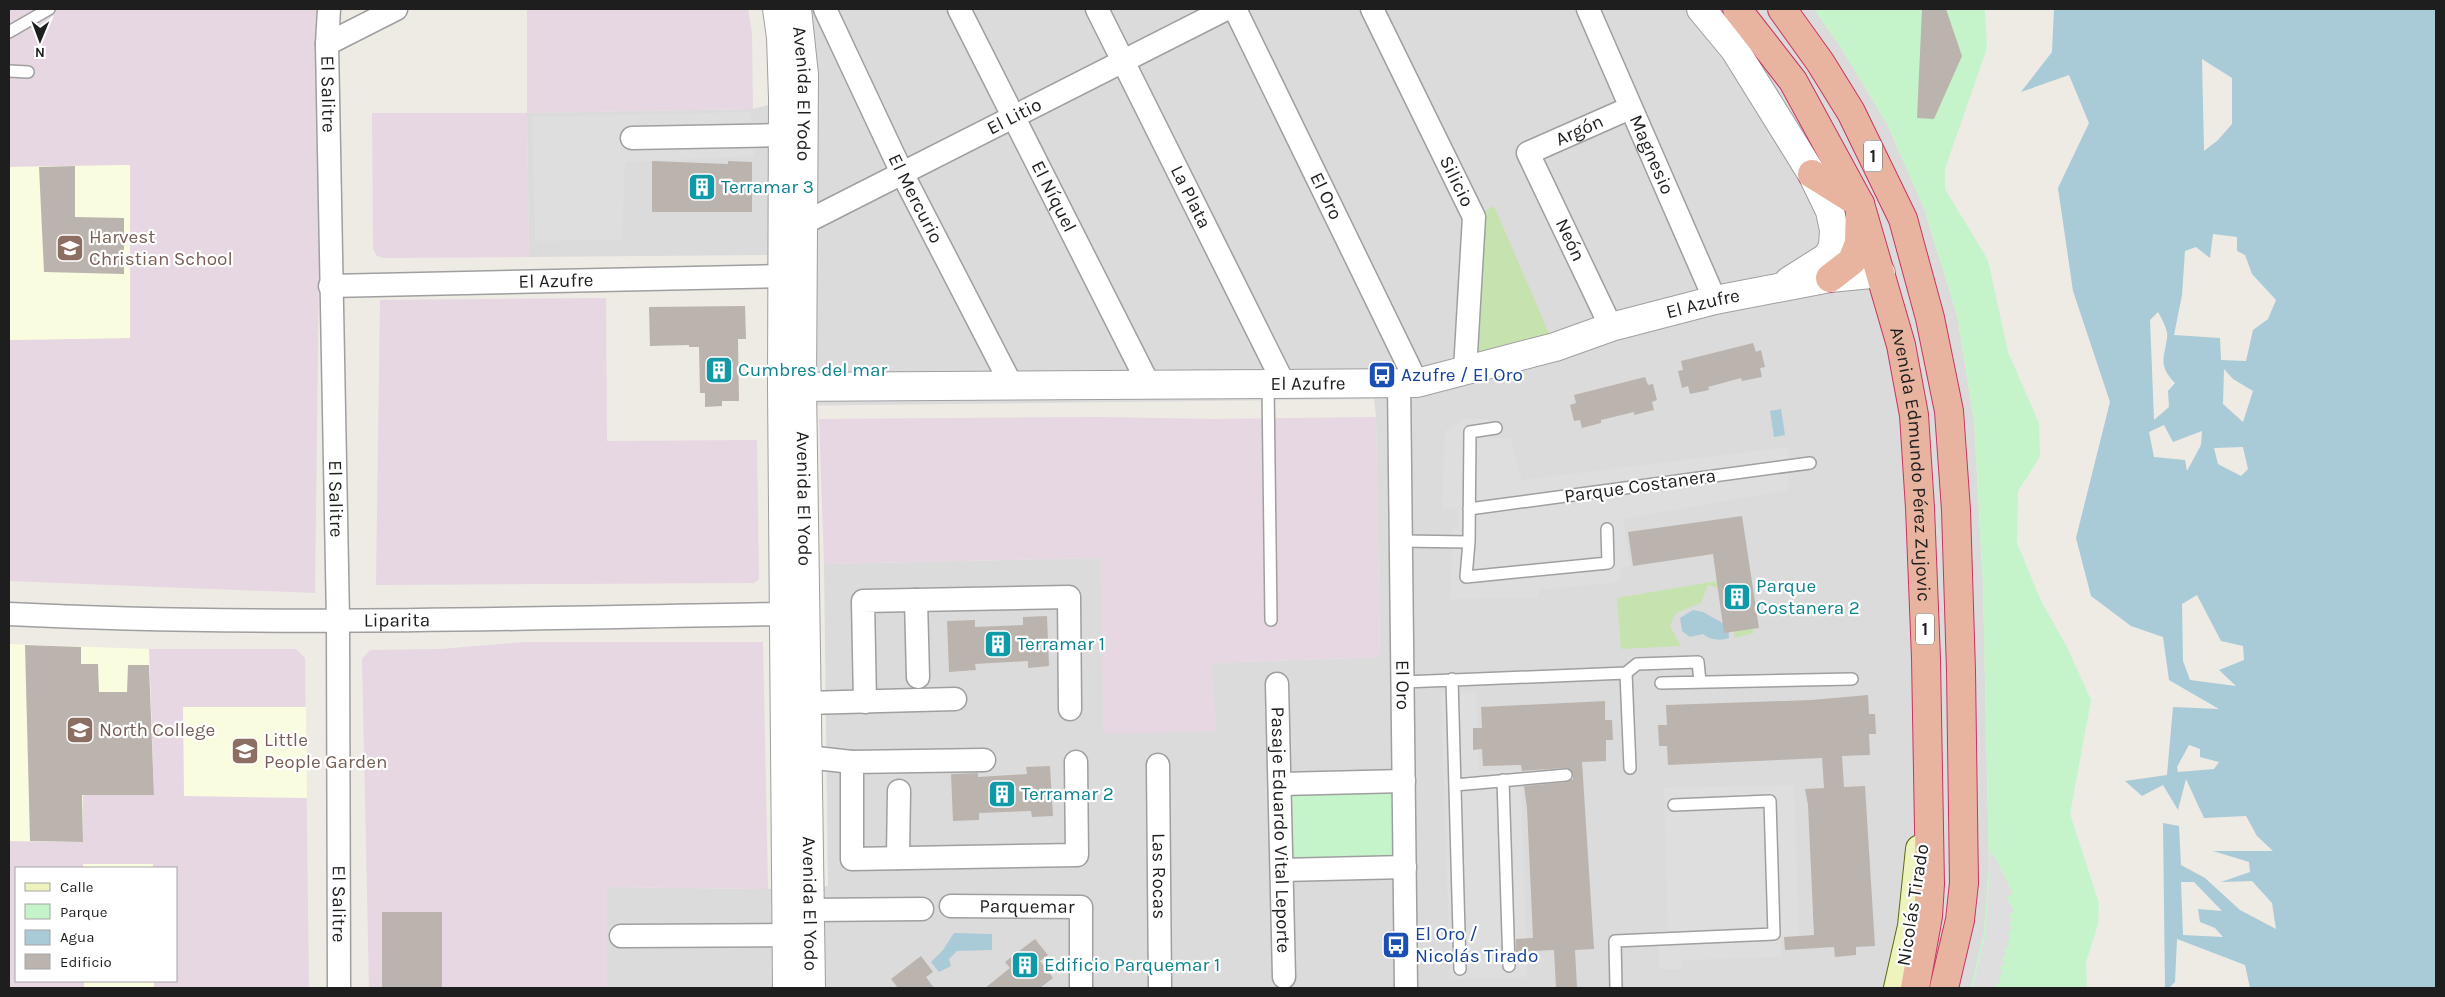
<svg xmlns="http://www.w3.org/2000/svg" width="2445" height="997" font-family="Karla,sans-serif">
<rect width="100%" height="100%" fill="#eeebe4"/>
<!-- residential -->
<path fill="#dcdbdb" d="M812,9h1002l26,37 47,78 37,84 33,107 17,105 9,165 6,281 -5,67 -13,55h-1364v-101l161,2 60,-3 -4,-322 277,-6 2,69 112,104 -4,-68 169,-6 -4,-240 -2,-18 -602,7 -5,-151 -238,2 -2,-144 226,-4 60,-16z"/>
<!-- industrial -->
<path fill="#e6d7e3" d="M9,9h307l4,174 -5,410 -306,-12v-241l121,-2v-173l-121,2z
M527,9h221l4,24 1,76 -226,4 2,144 -146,1 -6,-2 -4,-7 -1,-136h155z
M606,298l1,143 150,-1 2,139 -5,4 -378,2 4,-285z
M1099,417l116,2 161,-2 4,240 -168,6 4,68 -113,3 -2,-176 -277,6 -5,-145z
M525,642h238l5,247 -161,-2v101h-238l-7,-329 8,-9 70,-1z
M149,649h147l9,9 4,330h-155v-7h22v-113h-23v-4h-69l-1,4h-67v113h68v7h-75v-147l74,1 -1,-47 67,-130z"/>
<!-- education -->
<path fill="#fafcdf" d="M130,165v173l-121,2v-173z
M9,644l140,5 5,146h-71v47l-74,-1z
M183,707h123l1,91 -123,-2z
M83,864h70v4h-70z
M84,981h70v7h-70z"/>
<!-- grass -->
<path fill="#c6e3af" d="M1494,206l61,141 -90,23 9,-153z
M1740,577l14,56 -19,5 -6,-40 -7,-9 -14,-4 -7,18 -25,10 -6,13 11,20 -60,3 -4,-51z"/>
<!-- park -->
<path fill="#c5f4cb" d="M1814,9h171l2,39 -42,121v20l43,71 20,92 31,71 1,34 -22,34 -1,52 24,58 26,46 24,53 -21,114 29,89 -1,21 -12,38 1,26h-116l13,-55 5,-67 -6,-281 -9,-165 -17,-105 -33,-107 -37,-84 -47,-78z
M1394,791l2,65 -102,3 -2,-65z"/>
<!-- parking -->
<path fill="#dedede" d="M751,112l3,44 -129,6 -3,78 -87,1 -3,-124z
M1464,419h26l1,19h19l12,42 266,-33v43l-165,29 7,47 -9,1 -2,15 -80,8v8l-88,1 1,-71h7l-2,-19 -15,-1 3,-77z
M1476,692l3,79 42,-2 6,208 -77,2 -9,-286z
M1794,785l5,155h-18l1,17 -100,3v9h-23l-1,-37 10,-1 -4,-143z
M1991,849l22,44 -6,4 7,15 -5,3 3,6 -3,2 3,6 -4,3 2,7 -3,2 2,6 -5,3 2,6 -4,2 3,6 -5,3 3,6 -5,3 3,6 -5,3 1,3h-24l13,-56z"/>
<!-- water -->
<path fill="#a9cad7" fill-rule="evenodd" d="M2054,9h382v979h-186l-5,-23 -68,-26 -2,43 -6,6h-4l-2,-165 16,3 2,39 24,13 35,32 36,19 -4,-26 -20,-22 -31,1 29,-10 -1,-10 -36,-11h60l-16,-15 -11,-20 -42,2 -18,-39 -8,31 -15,-25 -21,11 -17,-15 42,-6 6,-68 46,2 -50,-29 -6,-43 -32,-11 -40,-30 -15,-58 34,-136 -37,-111 -15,-103 31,-65 -20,-48 -48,17 31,-40zM2202,59l30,19v46l-14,16 -14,11zM2213,234l24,3v14l8,4 7,19 24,26 -8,19 -15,11 -7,31 -25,-1 -1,-22 -46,-3 8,-40 3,-44 11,-4 14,11zM2158,312c3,5 11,19 9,26 -3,21 -9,27 8,45l-7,8 1,16 -15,13 -4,-100zM2224,369l9,10 20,12 -10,31 -20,-18zM2164,425l9,17 29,-11 -1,14 -14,26 -2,-11 -31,-3 -5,-25zM2243,447l5,22 -7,7 -23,-12 -4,-16zM2197,595l24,46 22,5 1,14 -25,10 17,16 -46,-6 -7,-19 -1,-57zM2189,745l11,4v8l19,5 -5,7 -36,3 -1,-5zM2181,882h13l28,29 -24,-2 2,13 15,6 8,9 -40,-2z
M1781,409l4,26 -11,2 -4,-26z
M1693,610l10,2 25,14 1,12c-9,3 -19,2 -26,-4l-13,3 -8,-6 -2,-13z
M954,933l38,1v16l-35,1 -8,8 2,7 -12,6 -8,-10 12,-12z"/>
<!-- building -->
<path fill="#bbb4ae" d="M1922,9h24l16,47 -28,63 -17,-1z
M652,161l76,3v-3l24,1v50h-100z
M75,166v51l49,1v56l-80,-2 -5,-105z
M745,306l1,33h-8l1,62h-17v5l-17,1v-14h-5l-1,-46h-10v-2l-39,1 -1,-39z
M1753,343l3,9 5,-2 4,17 -5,1 2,9 -20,4 -1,-3 -33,9 1,3 -19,4 -2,-8 -6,2 -4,-17 5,-1 -2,-9z
M1645,377l3,8 5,-1 4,16 -5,2 2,8 -20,5v-3l-33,8v3l-19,5 -2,-8 -6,1 -4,-16 6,-2 -2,-8z
M1742,516l17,112 -35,5 -11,-79 -80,12 -5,-34z
M1047,616l2,50 -21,2v-7l-53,3 1,6 -27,2 -2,-51 28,-1v7l48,-2v-8z
M25,645l56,2v17h17l1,28h28l1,-27h21l5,130h-72l1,47 -53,-1z
M1868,695l1,19h6l1,20h-7l1,21 -28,1 2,31 21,-1 10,160 -19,1v8l-21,2 -1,-10 -49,3 -1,-13 30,-2 -6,-130 -3,-16 19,-1 -2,-30 -154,7 -1,-19h-8l-1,-21h9l-1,-20 145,-5z
M1605,701v19h7l1,20h-7v21l-24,1 12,187 -19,1 2,38h-21l-2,-38 -38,2v-13l17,-1 -6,-130 -3,-22 43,-4 6,-3v-5l-7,-6 -44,3 -1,-6 -38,1 -1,-17 -9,1v-22h9l-1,-21z
M1050,766l3,50 -21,1 -1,-6 -52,2v7l-26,1 -2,-47 27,-1v4l49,-3 -1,-7z
M382,912h60v76h-60z
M1035,939l13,16 -8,6 13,17 -13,10h-55l25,-20 -5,-6z
M921,956l12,16 -7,5 8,11h-36l-7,-9z"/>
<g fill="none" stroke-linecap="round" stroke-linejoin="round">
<!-- service casing -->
<g stroke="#9f9f9f" stroke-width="14">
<path id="service" d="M9,32l40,-23
M9,71l19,1
M1268,384l3,236
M1469,509l341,-46
M1401,541l68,1 1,-110 26,-4
M1469,542l-3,35 142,-14 -1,-34
M1626,673l11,-9 61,-2 2,20
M1452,679l8,290
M1404,682l222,-9 4,95
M1661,683l191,-4
M1503,780l6,186
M1455,785l111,-10
M1616,988l-1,-47 159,-7 -4,-133 -96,4"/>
</g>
<!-- minor casing -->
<g stroke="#9f9f9f" stroke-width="25">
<g id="minor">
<path id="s1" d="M329,9l-2,35 11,576 1,368"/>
<path id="s2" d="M825,9l77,164 110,213"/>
<path id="s3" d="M959,9l190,376"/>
<path id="s4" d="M1097,9l187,375"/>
<path id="s5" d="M1235,9l182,374"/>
<path id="s6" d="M1372,9l102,208 -9,153"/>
<path id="s7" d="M1588,9l127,291"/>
<path d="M327,44l69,-35"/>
<path d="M632,138l151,-3"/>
<path id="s8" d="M802,224l424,-215"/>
<path id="s9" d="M330,286l452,-10"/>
<path id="s10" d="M1611,327l-83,-174 102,-45"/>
<path id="s11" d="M1399,383l7,605"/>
<path d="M916,600l2,77"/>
<path id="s12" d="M9,614c258,13 517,4 775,0"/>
<path id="s13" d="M1277,684l7,293"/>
<path d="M865,702l-2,-101 206,-4 1,112"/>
<path d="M806,703l149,-4"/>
<path d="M807,757l45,5"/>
<path d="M984,760l-132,2v97l225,-4 -1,-93"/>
<path id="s14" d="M1158,765l2,223"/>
<path d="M1281,784l123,-3"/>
<path d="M898,858l1,-67"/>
<path d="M1282,870l123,-3"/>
<path id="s15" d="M951,906l130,1v81"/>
<path d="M809,910l113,-1"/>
<path d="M621,936l166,-1"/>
</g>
</g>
<!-- tertiary casing -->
<g stroke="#9f9f9f" stroke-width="30">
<g id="tertiary">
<path d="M777,9l4,28 2,61 -1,289 5,601"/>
<path id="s16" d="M797,9l7,66 -2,311 9,602"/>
<path d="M1701,9l34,41 77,124 18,37 4,19 -1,17 -6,10 -38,24"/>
<path id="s17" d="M782,387l635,-4 138,-36 56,-20 104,-27 115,-22 51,-5"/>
</g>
</g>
<!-- secondary casing -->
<g stroke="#5c6a0f" stroke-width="30">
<path id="secondary" d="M1898,988l14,-62 8,-77"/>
</g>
<!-- trunk casing -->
<g stroke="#c93460" stroke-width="30">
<g id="trunk">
<path id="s18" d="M1737,9l56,72 67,123 41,141 13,70 6,93 6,150 4,226 -2,32 -13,72"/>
<path d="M1782,9l38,53 31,50 52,107 27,99 19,93 7,99 5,161 3,212 -4,37 -16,68"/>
<path d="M1812,174l48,30 -1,39 -7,18 -22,17"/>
</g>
</g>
<!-- service -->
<use href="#service" stroke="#fff" stroke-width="11"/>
<!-- minor -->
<use href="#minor" stroke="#fff" stroke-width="22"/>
<!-- tertiary -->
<use href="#tertiary" stroke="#fff" stroke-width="28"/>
<!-- secondary -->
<use href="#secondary" stroke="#eef3bd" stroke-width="28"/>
<!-- trunk -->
<use href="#trunk" stroke="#e8b4a0" stroke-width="28"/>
</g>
<!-- icons -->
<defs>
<g id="building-square" transform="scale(1.4375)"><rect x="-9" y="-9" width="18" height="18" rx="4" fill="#0f9aa8" stroke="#fff"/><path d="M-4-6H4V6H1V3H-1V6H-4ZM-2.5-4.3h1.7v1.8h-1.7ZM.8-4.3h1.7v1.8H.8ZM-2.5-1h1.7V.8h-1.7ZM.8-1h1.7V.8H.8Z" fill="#fff"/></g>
<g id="school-square" transform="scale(1.4375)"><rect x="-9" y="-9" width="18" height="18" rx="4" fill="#8d6e63" stroke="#fff"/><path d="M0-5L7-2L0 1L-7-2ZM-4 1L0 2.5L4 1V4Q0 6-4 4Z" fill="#fff"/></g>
<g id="bus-square" transform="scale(1.4375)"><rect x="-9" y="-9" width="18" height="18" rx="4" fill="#1a4fb4" stroke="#fff"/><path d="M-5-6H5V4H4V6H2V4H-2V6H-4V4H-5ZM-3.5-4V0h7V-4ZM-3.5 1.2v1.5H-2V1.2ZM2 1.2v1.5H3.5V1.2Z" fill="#fff"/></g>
</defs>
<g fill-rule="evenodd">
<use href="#building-square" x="702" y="187"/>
<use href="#school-square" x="70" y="248"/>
<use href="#building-square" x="719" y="370"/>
<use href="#bus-square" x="1382" y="375"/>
<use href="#building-square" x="1737" y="597"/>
<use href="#building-square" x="998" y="644"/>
<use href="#school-square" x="80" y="730"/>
<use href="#school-square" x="245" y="751"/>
<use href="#building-square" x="1002" y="794"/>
<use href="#bus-square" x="1396" y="945"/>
<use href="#building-square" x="1025" y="965"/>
</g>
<g text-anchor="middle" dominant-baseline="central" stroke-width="4.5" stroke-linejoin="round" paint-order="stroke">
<!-- shield labels -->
<g fill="#fff" stroke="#626262" stroke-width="1">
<rect x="1864" y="140.5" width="18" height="31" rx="4"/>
<rect x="1916" y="613.5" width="18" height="31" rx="4"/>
</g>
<g font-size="18" font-weight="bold" fill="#1e1e1e">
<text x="1873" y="156">1</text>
<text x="1925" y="629">1</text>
</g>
<!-- street labels -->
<g font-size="19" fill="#1e1e1e" stroke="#fff">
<text stroke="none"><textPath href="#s16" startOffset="85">Avenida El Yodo</textPath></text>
<text stroke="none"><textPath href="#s1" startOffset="85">El Salitre</textPath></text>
<text stroke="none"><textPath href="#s8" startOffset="238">El Litio</textPath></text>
<text stroke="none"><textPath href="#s10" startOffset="249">Argón</textPath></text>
<text stroke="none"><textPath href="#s7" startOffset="159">Magnesio</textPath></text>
<text stroke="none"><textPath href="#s6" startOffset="192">Silicio</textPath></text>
<text stroke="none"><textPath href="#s4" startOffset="210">La Plata</textPath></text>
<text stroke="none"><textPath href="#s5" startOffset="208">El Oro</textPath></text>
<text stroke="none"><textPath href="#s3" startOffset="210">El Níquel</textPath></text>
<text stroke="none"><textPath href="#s2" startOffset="210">El Mercurio</textPath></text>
<text transform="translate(1570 240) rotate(65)">Neón</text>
<text stroke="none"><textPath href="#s9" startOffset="226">El Azufre</textPath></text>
<text stroke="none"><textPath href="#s17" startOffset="932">El Azufre</textPath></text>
<text stroke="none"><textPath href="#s17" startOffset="526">El Azufre</textPath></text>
<text stroke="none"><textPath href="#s18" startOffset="498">Avenida Edmundo Pérez Zujovic</textPath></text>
<text transform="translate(1640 486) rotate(-8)">Parque Costanera</text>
<text stroke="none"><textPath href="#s1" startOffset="490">El Salitre</textPath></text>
<text stroke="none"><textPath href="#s16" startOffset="490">Avenida El Yodo</textPath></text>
<text stroke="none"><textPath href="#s12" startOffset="388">Liparita</textPath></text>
<text stroke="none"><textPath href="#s11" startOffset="302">El Oro</textPath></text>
<text stroke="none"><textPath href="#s13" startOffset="146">Pasaje Eduardo Vital Leporte</textPath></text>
<text stroke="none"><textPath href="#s14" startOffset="111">Las Rocas</textPath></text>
<text stroke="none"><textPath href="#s1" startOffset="895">El Salitre</textPath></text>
<text stroke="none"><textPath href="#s16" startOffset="895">Avenida El Yodo</textPath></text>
<text transform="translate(1913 905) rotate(-81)">Nicolás Tirado</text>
<text stroke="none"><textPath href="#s15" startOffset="76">Parquemar</textPath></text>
</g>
<!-- culture labels -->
<g font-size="19" fill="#0d838f" stroke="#fff" text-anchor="start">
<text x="721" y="187">Terramar 3</text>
<text x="738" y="370">Cumbres del mar</text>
<text x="1756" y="586">Parque<tspan x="1756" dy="22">Costanera 2</tspan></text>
<text x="1017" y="644">Terramar 1</text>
<text x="1021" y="794">Terramar 2</text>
<text x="1044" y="965">Edificio Parquemar 1</text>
</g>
<!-- education labels -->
<g font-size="19" fill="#785e54" stroke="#fff" text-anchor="start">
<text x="89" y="237">Harvest<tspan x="89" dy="22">Christian School</tspan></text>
<text x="99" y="730">North College</text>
<text x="264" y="740">Little<tspan x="264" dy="22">People Garden</tspan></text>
</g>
<!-- transit labels -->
<g font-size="19" fill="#164399" stroke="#fff" text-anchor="start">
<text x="1401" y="375">Azufre / El Oro</text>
<text x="1415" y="934">El Oro /<tspan x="1415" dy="22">Nicolás Tirado</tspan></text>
</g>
</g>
<!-- border -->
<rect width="2445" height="997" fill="none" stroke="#1e1e1e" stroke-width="20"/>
<!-- legend -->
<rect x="15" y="867" width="162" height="115" fill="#ffffff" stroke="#a5a5a5"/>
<rect x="25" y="883" width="25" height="8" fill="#eef3bd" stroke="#a5a5a5"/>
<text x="60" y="892" font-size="15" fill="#1e1e1e">Calle</text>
<rect x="25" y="904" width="25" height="15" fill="#c5f4cb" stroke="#a5a5a5"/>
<text x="60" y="917" font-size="15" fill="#1e1e1e">Parque</text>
<rect x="25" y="930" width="25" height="15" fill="#a9cad7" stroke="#a5a5a5"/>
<text x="60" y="942" font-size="15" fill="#1e1e1e">Agua</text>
<rect x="25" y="954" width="25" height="15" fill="#bbb4ae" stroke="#a5a5a5"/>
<text x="60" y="967" font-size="15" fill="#1e1e1e">Edificio</text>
<!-- north arrow -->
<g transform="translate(40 40) rotate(181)" stroke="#ffffff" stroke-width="4" paint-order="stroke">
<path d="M0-4L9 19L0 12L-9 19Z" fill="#1e1e1e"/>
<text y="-8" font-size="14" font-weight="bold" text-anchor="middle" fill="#1e1e1e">N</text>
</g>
</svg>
